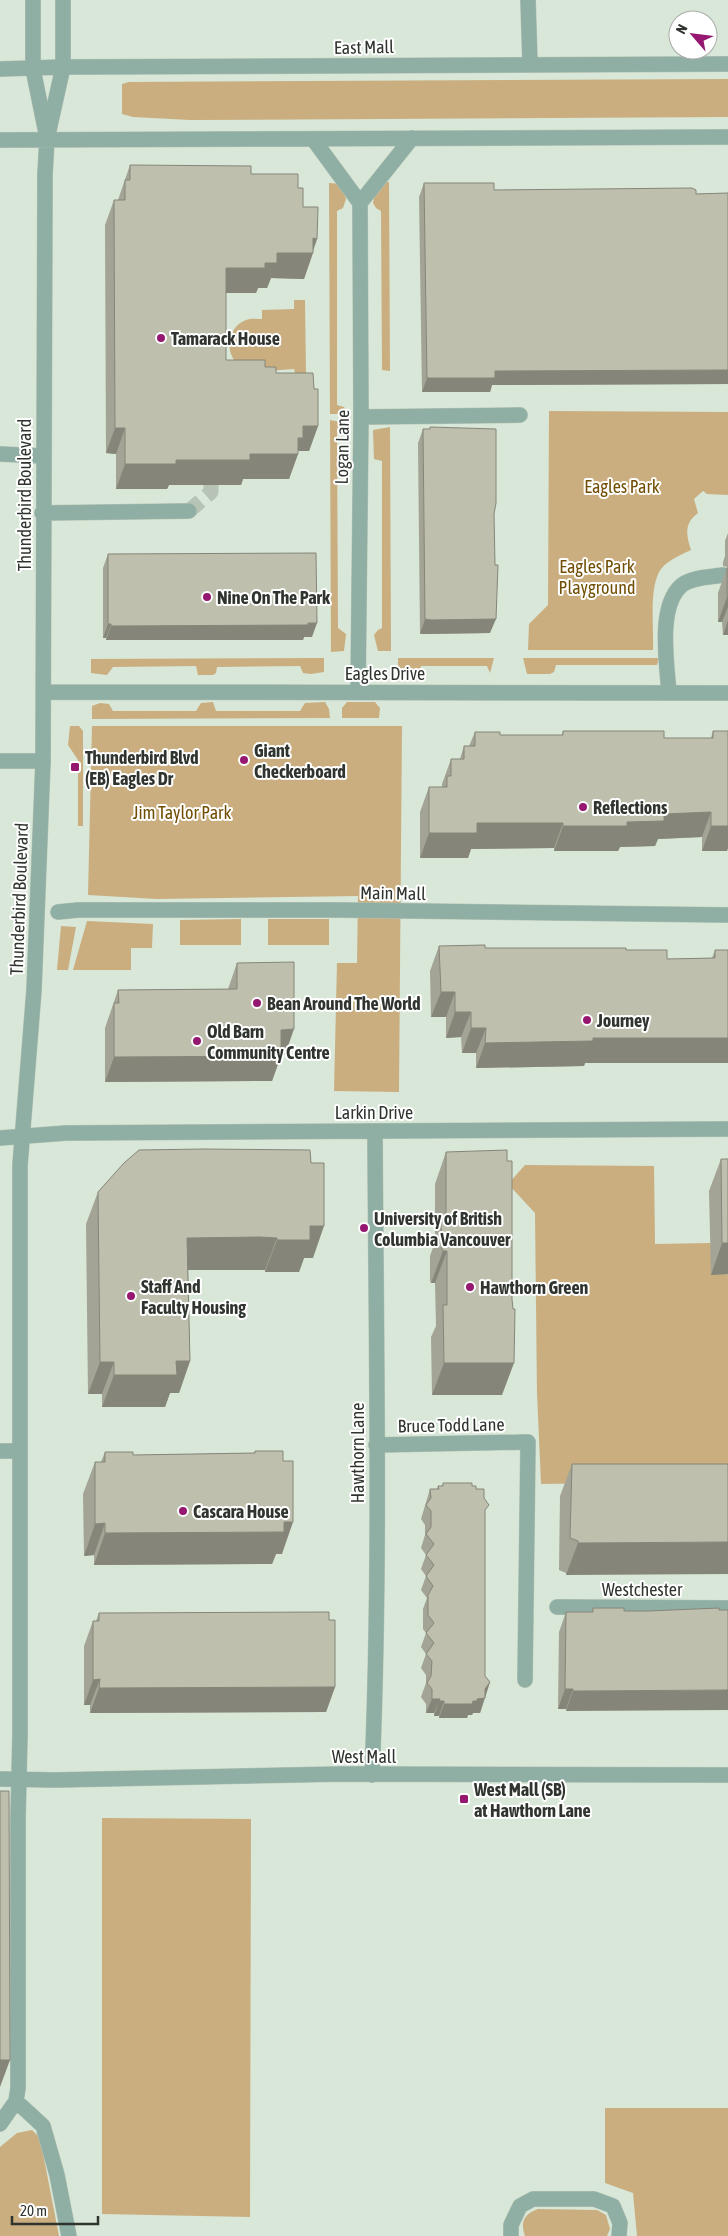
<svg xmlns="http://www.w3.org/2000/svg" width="728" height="2236" font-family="'Asap Condensed',sans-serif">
<rect width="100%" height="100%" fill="#d8e7d7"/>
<!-- green -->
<path fill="#caae7f" d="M728,79v38l-538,3 -57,-3 -11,-3v-30l7,-2z
M389,182l1,189 -8,-1 -1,-159 -5,-3 -3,-5 4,-20z
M329,183l12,1 5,15 -3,9 -6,3v194l7,2 2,3 -6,4h-10z
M294,300h11l1,73h-11l-1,-4c-16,1 -36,4 -51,-2 -20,-9 -17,-40 3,-47 5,-2 11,-1 16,-1v-9l32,-1z
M549,411l179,1v83l-21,-1 -4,-3 -9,8 4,14c-14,10 -12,22 -7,37 -11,5 -27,12 -32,22 -10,20 -5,56 -6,78h-125l1,-26 19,-19z
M330,420l16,3 -1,4 -8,1 1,200 8,6 -2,17 -13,1z
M390,427l1,224h-13l-4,-16 4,-5 4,-2v-167l-8,-2 -1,-29z
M324,658v14l-13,2 -8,-1 -3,-7 -83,1 -1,6 -3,2h-15l-2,-9 -83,1 -6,8 -16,-2v-14z
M398,658h96l-4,15 -3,-7h-66l-2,7 -13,1 -8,-2z
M523,658h136l-2,7h-101l-2,7 -4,2h-23z
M213,702l3,9h84l5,-8 20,-1 4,7 1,9 -238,1v-13l8,-3 9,1 4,7h83l5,-8z
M347,702h28l5,6 -1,10h-37v-10z
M70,726h9l4,5v95h-5v-66l-10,-15z
M92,726h310l-3,366 -65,-1 3,-128h20l1,-67 -201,3 -69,-4z
M241,919v26h-61v-25z
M268,919h61v26h-61z
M87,921l66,3 -1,24h-21v22h-58z
M61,926l15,1 -8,43h-11z
M525,1165l129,1 1,78 55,-1 18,32v206l-187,3 -4,-91 -2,-180 -27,-29z
M102,1818l149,1 -1,398 -148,-3z
M605,2108h123v128h-91l-4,-43 -28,-10z
M32,2130l8,8 19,98h-59v-89l17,-14z
M538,2209l59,1 9,5 4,14 -3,7h-82c-5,-14 -1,-22 13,-27z"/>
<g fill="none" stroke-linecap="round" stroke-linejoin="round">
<!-- minor-tunnel -->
<path stroke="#b6c3b5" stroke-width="15" stroke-dasharray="15 8" stroke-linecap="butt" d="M189,511l22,-19v-27"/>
<!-- minor casing -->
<g stroke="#b6c3b5" stroke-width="16">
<path id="minor" d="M33,0v69l13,64
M528,0l2,64
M0,69l63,-2 665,-3
M313,139l47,64 1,214 -3,275
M0,140l728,-3
M360,203l52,-65
M361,417l159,-2
M0,454l43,2
M42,513l147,-2
M43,692l685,1
M669,693c-2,-30 -12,-87 13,-108 10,-8 29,-8 41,-10
M0,761h43
M58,912l20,-2h261l389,5
M0,1138l66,-5 662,-4
M376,1445l152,-3 -3,238
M0,1451h19
M557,1607l171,1
M372,1775c9,-214 4,-429 3,-644
M0,1779l55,1 287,-6 386,1
M16,2101l27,25 14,49 12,61
M0,2124l16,-23 2,-13v-270l2,-84v-569l14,-175 9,-229 2,-587 2,-35 16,-72v-67
M511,2236v-11l9,-19 13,-7h61l19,7 7,17 -1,13"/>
</g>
<!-- minor -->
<use href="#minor" stroke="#8fafa5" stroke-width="15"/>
</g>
<!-- wall -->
<path fill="#a3a495" d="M130,165l121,9 47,14 5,19 14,32 -13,40 -33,-1 -4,10h-9l-2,5h-30v67l39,7 11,6 38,16 4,37 -9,25h-11v3l-9,25h-46l-2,6h-72l-2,4h-51v-35l-10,-1 -1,-228 9,-25h4z
M424,183l70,7 202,4 32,-1v191l-236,1 -2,7h-68l-3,-195z
M430,427l64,87 -4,119 -64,1h-6l-2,-191 5,-14h7z
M728,533v102h-5l-1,-13h-4v-29l9,-26 -4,-1v-4l2,-6v-15z
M108,554l204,83h-8l-1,3h-197v-2h-3v-70z
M563,731l101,7h47l2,-7h15v117l-1,3h-25v-14l-44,2 -3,7 -35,1 -2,4h-64v-3l-83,1 -3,9h-48v-46l9,-25h13v-3l9,-25h9l4,-13h5l6,-14 25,3h62z
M439,946l46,2 141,2 41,9 45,-1 3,-8h13v113h-143l-1,3 -108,2v-15h-14l-1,-16 -15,1v-21h-15l-1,-46z
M237,963l48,92h-4l-9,26 -167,1v-54l13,-38 110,-1z
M139,1150l174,108h-9l-5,14h-34v-2l-16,-1 -61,1 2,91 -11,32h-9l-5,14h-63v-13h-14l-2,-170 12,-32z
M446,1152l56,243h-70l-1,-58 5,-11 -1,-43h-4l-1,-2v-25l5,-14v-58z
M721,1159l7,115 -17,1 -2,-84z
M255,1451l27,103h-6l-4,10 -178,1v-10l-10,1 -1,-62 12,-32h6l4,-10 28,3 121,-2z
M572,1464h156l-162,111v-2l-7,-3 1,-74z
M443,1483l29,3 4,3 9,27v160l5,6 -10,31h-7l-1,2h-4l-1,3h-28v-2h-5v-3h-8v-9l-5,-7 5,-14v-8l-5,-7 5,-14 -5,-7 5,-14 -3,-4v-20l4,-11 -6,-8 5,-14 -5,-7 5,-14 -5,-7 4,-13v-10l-4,-6 9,-30h7l1,-3h4z
M593,1608h31l-58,103v-2h-8l1,-77 7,-20h26z
M99,1613l230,7 6,67 -9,25 -236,1v-8h-6v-59l9,-25h3z"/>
<!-- shaded-wall -->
<path fill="#858679" d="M313,238l4,1 -5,14h1l-9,26 -33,-1 -4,10h-9l-2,5h-39l9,-25 39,-5 12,-10z
M728,370v14l-236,1 -2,7h-68l5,-14 68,-7z
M303,426h15l-9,25h-11v3l-9,25h-46l-2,6h-72l-2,4h-51l9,-25 125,-10z
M115,428h10l-9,26 -10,-1z
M727,597h1v10l-6,15h-4z
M425,619h71l-6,14 -64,1h-6z
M728,620v15h-5z
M317,623l-5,14h-8l-1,3h-197l5,-14z
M108,624h3l-5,14h-3z
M711,812l-9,25 -44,2 -3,7 -35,1 -2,4h-64l9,-25 64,-4 37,-8z
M477,823h86l-9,25 -83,1 -3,9h-48l9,-25z
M711,826h17v22l-1,3h-25z
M441,992h14l-9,25h-15z
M455,1012h16l-10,25 -15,1z
M471,1028h15l-10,25h-14z
M294,1029l-9,26h-13l9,-25z
M593,1038h135v25h-143l-1,3 -108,2 9,-25z
M281,1056l-9,25 -167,1 9,-25z
M310,1226h14l-11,32h-9l-5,14h-34l12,-32z
M260,1237l17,1 -12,32h-90l12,-32z
M722,1243h6v31l-17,1z
M443,1251h4l-12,32h-4z
M176,1361h14l-11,32h-9l-5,14h-63l12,-32z
M100,1362h14l-12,32h-14z
M444,1363h70l-12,32h-70z
M284,1522h9l-11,32h-6l-4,10 -178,1 11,-32z
M105,1523l-11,32 -10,1 11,-32z
M728,1542v32l-162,1 12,-32z
M100,1679l-10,26h-6l9,-25z
M490,1682l-10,31h-7l-1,2h-4l-1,3h-28l5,-14 29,-3 4,-2z
M335,1687l-9,25 -236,1 9,-25z
M565,1689h8l-7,20h-8z
M728,1690v20l-162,1 7,-20z
M432,1699h8l-6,14h-8z
M439,1701h5l-5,15h-5z
M0,2060h10l-10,27z"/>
<!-- building -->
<path fill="#bebfad" stroke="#858679" d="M130,165l121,1v8h47v14h5v19h15l-1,32 -4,-1v15h-36v10h-12v5h-39v92h39v7h11v6h37l1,16h4v37h-15v12h-5v16h-48v6h-74v4h-51v-36h-10l-1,-228h11v-20h5z
M424,183h70v7l198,-2 4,2v4l32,-1v177l-233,1v7h-68z
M430,427l66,2v74l-2,11 1,51h3l-2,54 -65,1 -6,-1 -2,-190h7z
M316,553l1,70h-9v2l-197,1v-2h-3v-70z
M727,568h1v29h-1z
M563,731h101v7h49v-7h15v95h-17v-14l-47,2v7l-37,1v4h-64v-3h-86v10h-48v-46h18v-11h4v-17h13v-13h11v-14h25v3h63z
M485,945v3h141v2h41v9l48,-1v-8h13v88h-135v3l-108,2 1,-15h-15v-16h-16v-20h-14l-2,-46z
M294,962v67l-13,1v26l-167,1v-54h5l-1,-13 119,-1v-26z
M203,1149l107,1 1,13h13v63h-14v14h-33v-2l-17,-1 -73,1 3,123h-14l1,14h-63v-13h-14l-2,-170 26,-29 15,-13z
M507,1150v11h5v138l1,10h2l-1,54h-70l-1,-58h4v-54h-4l-1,-2 -1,-25 2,-3h3v-69z
M721,1159h7v84h-6z
M255,1451h28v10h10v61h-9v10l-179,1v-10l-10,1v-62h10v-10h28v3l122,-2z
M572,1464h156v78l-150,1v-2l-8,-3z
M443,1483h29v3h4v3h8v9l5,7 -4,5v166l5,6 -5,7v9l-8,1v2h-4l-1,3h-28v-3h-5l1,-2h-8v-10l-5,-6 4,-7 1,-15 -6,-7 8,-11 -8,-10 8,-10 -6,-8v-20l5,-9 -7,-10 8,-11 -8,-10 8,-11 -8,-10 5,-7v-16l-5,-6 5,-7 -1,-9h9l-1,-3h5z
M593,1608h31v3h24l71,-3v2h9v80l-155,1v-2h-8l1,-77h27z
M329,1612v8h6v67l-236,1 1,-9 -7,1v-59h6v-8z
M0,1791h9l1,269h-10z"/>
<!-- markers -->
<g fill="#951770" stroke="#fff" stroke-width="2">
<circle cx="161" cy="338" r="5"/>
<circle cx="207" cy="597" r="5"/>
<circle cx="244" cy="760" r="5"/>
<rect x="70" y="762" width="10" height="10" rx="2.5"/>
<circle cx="583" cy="807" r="5"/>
<circle cx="257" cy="1003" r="5"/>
<circle cx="587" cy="1020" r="5"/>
<circle cx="197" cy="1041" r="5"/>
<circle cx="364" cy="1228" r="5"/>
<circle cx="470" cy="1287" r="5"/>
<circle cx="131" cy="1296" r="5"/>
<circle cx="183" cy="1511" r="5"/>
<rect x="459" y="1794" width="10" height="10" rx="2.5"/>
</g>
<g text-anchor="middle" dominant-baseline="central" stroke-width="4" stroke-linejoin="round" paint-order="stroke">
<!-- street labels -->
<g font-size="18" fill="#2f342e" stroke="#fff">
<text transform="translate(364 47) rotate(-1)">East Mall</text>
<text transform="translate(342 447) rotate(-89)">Logan Lane</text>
<text transform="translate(24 495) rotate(-90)">Thunderbird Boulevard</text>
<text x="385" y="673">Eagles Drive</text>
<text transform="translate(393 893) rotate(1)">Main Mall</text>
<text transform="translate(19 899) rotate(-88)">Thunderbird Boulevard</text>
<text x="374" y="1112">Larkin Drive</text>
<text transform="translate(451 1425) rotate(-1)">Bruce Todd Lane</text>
<text transform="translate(357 1453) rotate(-90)">Hawthorn Lane</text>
<text x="642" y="1589">Westchester</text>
<text x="364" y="1756">West Mall</text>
</g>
<!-- poi labels -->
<g font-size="18" font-weight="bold" fill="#2f342e" stroke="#fff" text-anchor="start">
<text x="171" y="338">Tamarack House</text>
<text x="217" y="597">Nine On The Park</text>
<text x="254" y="750">Giant<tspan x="254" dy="21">Checkerboard</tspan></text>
<text x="85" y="757">Thunderbird Blvd<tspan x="85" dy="21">(EB) Eagles Dr</tspan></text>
<text x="593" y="807">Reflections</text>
<text x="267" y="1003">Bean Around The World</text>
<text x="597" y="1020">Journey</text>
<text x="207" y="1031">Old Barn<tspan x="207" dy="21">Community Centre</tspan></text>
<text x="374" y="1218">University of British<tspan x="374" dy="21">Columbia Vancouver</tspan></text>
<text x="141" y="1286">Staff And<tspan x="141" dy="21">Faculty Housing</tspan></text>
<text x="480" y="1287">Hawthorn Green</text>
<text x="193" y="1511">Cascara House</text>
<text x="474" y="1789">West Mall (SB)<tspan x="474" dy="21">at Hawthorn Lane</tspan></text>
</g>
<!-- park labels -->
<g font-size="18" fill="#704e03" stroke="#fff">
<text x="622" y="486">Eagles Park</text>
<text x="597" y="566">Eagles Park<tspan x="597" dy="21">Playground</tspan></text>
<text x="182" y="812">Jim Taylor Park</text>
</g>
</g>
<!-- north arrow -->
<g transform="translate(693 35) rotate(298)"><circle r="24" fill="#ffffff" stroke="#acaeab"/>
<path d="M0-4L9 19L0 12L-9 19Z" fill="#951770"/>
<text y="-8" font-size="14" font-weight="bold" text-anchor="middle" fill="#2f342e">N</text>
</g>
<!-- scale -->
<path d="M12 2216v8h86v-8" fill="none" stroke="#2f342e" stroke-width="2.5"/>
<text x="20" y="2216" font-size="15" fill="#2f342e" stroke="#ffffff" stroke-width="4" paint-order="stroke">20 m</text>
</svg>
